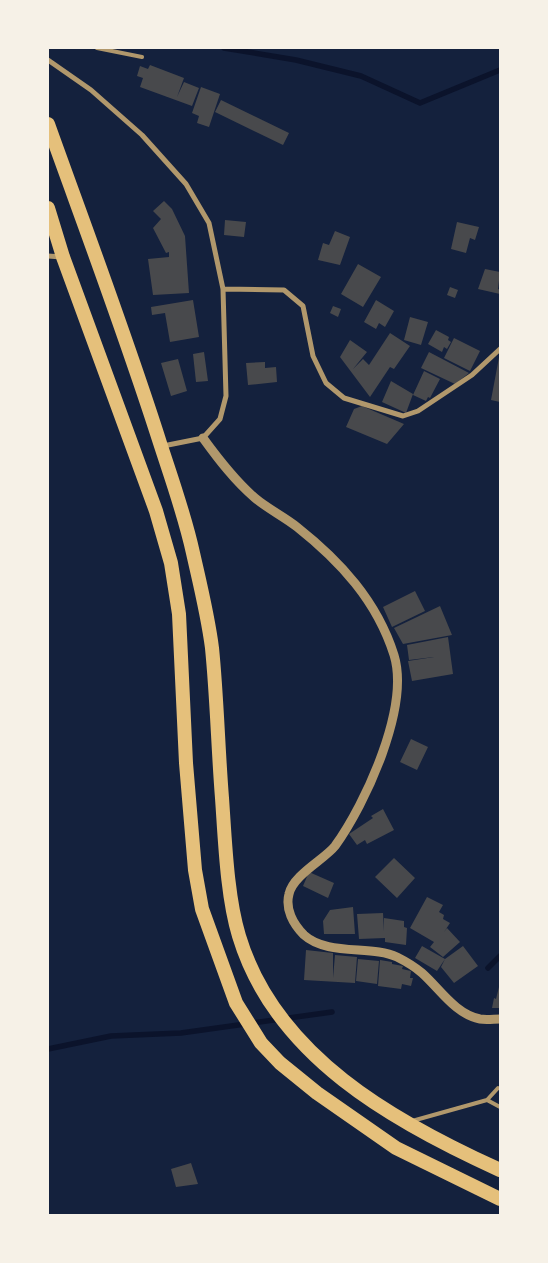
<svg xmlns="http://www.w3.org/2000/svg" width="548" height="1263" font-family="'Asap Condensed',sans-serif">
<rect width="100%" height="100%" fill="#14213d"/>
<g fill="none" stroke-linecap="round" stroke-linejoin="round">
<!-- stream -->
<path stroke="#0b132b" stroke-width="5.5" d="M224,48l72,12 65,16 59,27 80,-33
M488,968l12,-12
M48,1049l63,-13 70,-3 151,-21"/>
</g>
<!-- building -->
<path fill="#48494c" d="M150,65l34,13 -7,19 7,-15 15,6 -7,18 -52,-19 3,-9 -6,-2 3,-10 8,3z
M201,87l19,7 -11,33 -12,-4 2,-7 -7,-3z
M221,100l68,33 -6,12 -68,-33z
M164,201l8,8 13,27 4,57 -36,2 -5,-36 21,-2v-5l-3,1 -13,-25 8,-9 -8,-8z
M225,220l21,2 -2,15 -20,-2z
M457,222l22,5 -4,13 -5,-2 -4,15 -15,-4z
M335,231l15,6 -10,28 -22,-5 5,-17 6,2z
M358,264l23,13 -18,30 -22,-13z
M485,269l15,3 -2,17 2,1v4l-22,-5z
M450,287l8,3 -3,8 -8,-3z
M193,300l6,37 -29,5 -5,-29 -13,2 -1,-8z
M376,300l18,11 -9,16 -6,-4 -3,6 -12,-7z
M333,306l8,3 -3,8 -8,-4z
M410,317l18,5 -7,23 -17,-5z
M436,330l13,7 -1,3 3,2 -4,7 -3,-2 -2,5 -14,-8z
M390,333l20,13 -16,23 -4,-2 -20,30 -30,-40 10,-17 17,12 -14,17 10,-10 6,6z
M454,338l26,13 -10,20 -26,-13z
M204,352l4,29 -12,1 -3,-28z
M429,352l40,21 -14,11 -34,-16z
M500,352v50l-9,-2z
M178,359l9,32 -16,5 -10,-33z
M265,362v6l11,-1 1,15 -29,3 -2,-22z
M424,371l16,8 -10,19 -2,-1 -2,4 -13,-6z
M391,381l22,13 -7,19 -24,-11z
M362,406l42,18 -17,20 -41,-17 8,-18z
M415,591l10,20 -33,16 -9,-20z
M440,606l12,29 -49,9 -9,-16z
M448,637l5,37 -41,7 -4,-20 26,-4 -25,3 -2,-15z
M411,739l17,8 -11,23 -17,-8z
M383,809l11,21 -27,14 -2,-4 -8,5 -8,-11 24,-16 -2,-2z
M394,858l21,20 -18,20 -22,-21z
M309,872l25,11 -6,15 -25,-12z
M427,897l16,8 -4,7 5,3 -1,4 7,4 -6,9 3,-4 13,14 -17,15 -13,-10 4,-5 -24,-14z
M353,907l2,27h-31l-1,-13 7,-11z
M383,913l1,18v-13l20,3v6l3,1 -1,17 -21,-3v-4l-26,1 -2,-25z
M422,946l23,13 -8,12 -22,-13z
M463,946l15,20 -24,17 -13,-16 4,-8z
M306,950l27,3v25l2,-23 22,2 -2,26 -51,-3z
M358,959l21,2 -2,23 -21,-3z
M380,960l12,2v2l11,2 -1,3 9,2 -1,7h3l-2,8 -9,-2 -1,5 -23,-3z
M500,983v25h-8l2,-10 2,1z
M191,1163l7,21 -22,3 -5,-18z"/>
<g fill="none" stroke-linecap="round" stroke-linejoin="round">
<!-- service -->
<path stroke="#b1986c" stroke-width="4" d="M97,48l45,9
M487,1100l11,-12
M412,1121l75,-21 13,7"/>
<!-- minor -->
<path stroke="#b1986c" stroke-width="5" d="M48,60l43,30 51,45 44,49 23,39 14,66 3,107 -6,23 -17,19 -40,8
M48,256l14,1
M223,289l61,1 19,16 10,50 13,27 18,15 59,18 15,-5 54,-36 28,-26"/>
<!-- tertiary -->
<path stroke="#b1986c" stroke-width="9" d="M203,438c16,22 32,43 52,60 13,11 28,18 42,29 43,34 80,74 97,128 16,52 -28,148 -59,191 -10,13 -42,29 -46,48 -4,15 4,30 15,41 23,21 68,10 93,22 8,4 18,10 25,16 18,16 33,41 58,46 6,1 14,0 20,0"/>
<!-- trunk -->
<path stroke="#e5c07b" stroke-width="14" d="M48,124c38,106 78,212 112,319 12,37 25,73 33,110 7,31 15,63 19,95 5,50 6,100 10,150 3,42 5,99 17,138 36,120 155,186 261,234
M48,208l15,49 93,254 15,52 8,51 7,149 9,107 7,39 34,94 25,40 19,20 37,30 79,55 104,51"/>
</g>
<!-- border -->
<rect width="548" height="1263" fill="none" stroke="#f6f1e7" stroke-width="98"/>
</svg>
